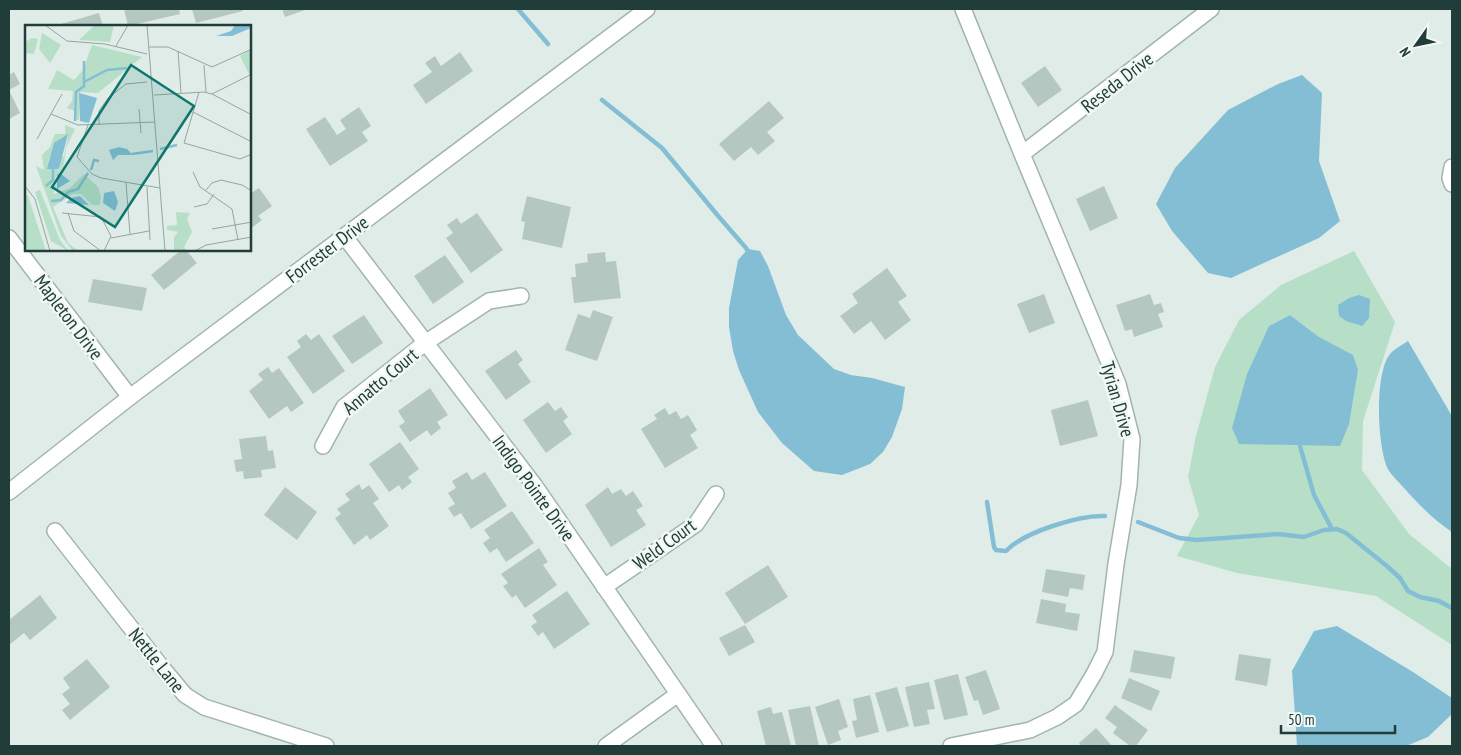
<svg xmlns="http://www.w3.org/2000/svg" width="1461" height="755" font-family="'PT Sans Narrow',sans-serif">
<rect width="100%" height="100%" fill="#e0ece8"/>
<!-- green -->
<path fill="#b7dfc7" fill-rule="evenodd" d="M1354,251l41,71 -32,99 -1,49 47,64 43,35v76l-76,-49 -139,-23 -60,-17 22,-41 -11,-38 8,-41 19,-69 24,-47 42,-35zM1290,315l29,22 -50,-11z"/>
<!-- water -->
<path fill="#84bed5" d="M1302,75l20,18 -3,68 21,60 -21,17 -88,40 -23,-5 -36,-42 -16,-27 19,-36 53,-58 50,-26z
M748,249l12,2 8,15 18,49 12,20 36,34 17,6 21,3 33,9 -3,22 -10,28 -9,15 -13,12 -28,11 -28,-4 -32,-28 -24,-31 -19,-42 -6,-19 -4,-24v-19l9,-48z
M1359,295l11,4 -1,19 -7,8 -16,-5 -7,-5 -1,-11 11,-7z
M1290,315l29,22 34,18 5,15 -9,54 -9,22 -101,-2 -7,-16 15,-54 22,-48z
M1408,341l44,75v116c-18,-12 -33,-27 -48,-44 -5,-6 -11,-11 -15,-17 -12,-20 -15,-98 1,-117 4,-5 12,-9 18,-13z
M1337,626l76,46 39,26v16l-24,23 -22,9h-109l-5,-75 22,-40z"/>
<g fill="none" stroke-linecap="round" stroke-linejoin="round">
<!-- stream -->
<path stroke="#84bed5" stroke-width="4.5" d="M518,9l30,35
M602,100l60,48 57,69 27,31 3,5
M1300,446l14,49 18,34
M987,502l7,45 2,3 10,1c18,-19 73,-36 99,-35
M1138,522l41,16 18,2 81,-6 26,3 20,-7 13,-1 9,4 42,34 12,11 8,13 12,6 19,4 13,7"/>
</g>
<!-- building -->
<path fill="#b5c7c1" d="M124,9h55l1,5 -52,12z
M192,9h50l1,2 -47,12z
M282,9h22l1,1 -20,7z
M99,13l4,13h-42v-2z
M460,52l13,19 -47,33 -13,-19 19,-13 -7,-9 10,-7 6,10z
M1045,66l17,24 -24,17 -17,-24z
M14,72l6,12 -11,6v-15z
M9,90l11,23 -11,6z
M769,101l15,17 -17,14 8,9 -17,14 -7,-8 -17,14 -15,-17z
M359,107l12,19 -9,6 6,9 -38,25 -24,-37 19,-12 12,18 9,-6 -6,-9z
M1104,186l14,32 -28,13 -14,-32z
M259,188l13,18 -14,10 4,4 -12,9v-35z
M527,196l44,11 -9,41 -40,-9 3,-17 -4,-1z
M477,213l26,37 -32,23 -25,-35 7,-5 -6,-8 10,-7 4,6z
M181,250h5l11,13 -33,27 -13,-15z
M605,252l1,10 10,-1 5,37 -47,5 -3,-26h5l-1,-13 13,-2 -1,-8z
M445,255l19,27 -31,22 -19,-28z
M887,268l20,28 -9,6 13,18 -26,20 -14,-19 -17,13 -14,-18 18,-13 -6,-9z
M93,279l54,9 -5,23 -54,-9z
M1044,294l11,29 -26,10 -12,-29z
M1150,294l4,11 7,-2 3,9 -6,2 5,13 -29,10 -2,-8 -7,2 -9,-26z
M593,310l20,7 -16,44 -32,-11 13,-36 12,4z
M364,315l19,28 -31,21 -20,-28z
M306,334l5,6 8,-6 26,37 -32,23 -26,-37 14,-10 -4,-6z
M516,350l7,10 -5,4 13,18 -25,18 -21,-29z
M268,367l4,6 7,-5 25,35 -13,9 -4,-6 -18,13 -20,-28 14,-11 -5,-6z
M430,388l18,27 -11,7 4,6 -10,8 -4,-6 -17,12 -11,-16 6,-4 -7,-11z
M1088,400l10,36 -38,10 -9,-36z
M548,402l7,9 6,-4 7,10 -5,4 9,13 -26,19 -23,-33z
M665,408l4,7 7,-4 5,8 7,-4 9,15 -7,5 8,13 -33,20 -24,-39 16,-10 -3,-4z
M266,436l2,15 5,-1 3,18 -15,2 1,7 -18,2 -1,-8 -7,1 -2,-12 8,-1 -3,-20z
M400,442l19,27 -11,8 4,5 -10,8 -3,-5 -10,7 -20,-28z
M467,472l5,8 13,-8 22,34 -36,23 -10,-16 -7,4 -6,-9 7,-4 -7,-11 8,-5 -4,-7z
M359,484l3,6 7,-5 10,14 -6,4 16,23 -19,14 -3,-5 -13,10 -19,-27 6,-4 -4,-5 13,-9 -5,-6z
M285,487l32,25 -20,28 -33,-25z
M608,487l4,7 9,-5 5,7 7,-5 10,15 -7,4 10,15 -35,22 -26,-42z
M512,511l22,32 -28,19 -9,-14 -7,5 -7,-10 7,-5 -6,-8z
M539,548l9,14 -5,3 14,20 -32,23 -9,-13 -4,3 -9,-12 5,-3 -7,-9z
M768,565l20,32 -43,27 -20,-31z
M1046,569l39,6 -2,15 -13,-2 -2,9 -26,-5z
M567,591l23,33 -36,25 -11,-17 -5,4 -7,-10 6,-4 -5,-7z
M40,595l17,23 -27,22 -6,-7 -15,12v-25z
M1041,599l25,5 -1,8 15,2 -3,17 -41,-8z
M745,625l10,17 -26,14 -10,-18z
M1134,650l41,7 -4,22 -41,-7z
M1239,654l32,5 -4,27 -32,-6z
M87,659l23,28 -40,33 -8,-10 8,-6 -8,-10 8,-6 -7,-10z
M986,670l14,39 -17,6 -5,-15 -4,1 -9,-24z
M958,674l10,41 -24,5 -10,-40z
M1129,678l31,13 -9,20 -30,-13z
M929,682l6,27 -8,1 3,14 -16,3 -9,-40z
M897,687l12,39 -22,6 -12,-39z
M870,695l9,37 -23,6 -4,-17 5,-1 -4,-21z
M839,699l9,28 -10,4 3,9 -13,5 -13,-38z
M1115,705l33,25 -12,16h-6l-17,-13 4,-6 -12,-9z
M810,706l9,40h-23l-8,-36z
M771,707l2,7 9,-2 9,34h-25l-9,-35z
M1096,728l16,18h-31l-2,-3z"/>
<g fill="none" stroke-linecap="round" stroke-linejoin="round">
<!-- minor casing -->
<g stroke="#a3b4b0" stroke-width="18">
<path id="minor" d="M1022,154l189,-145
M1452,167l-2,11 2,6
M345,237l190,249 179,260
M9,238l121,159
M323,446l21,-39 81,-64 64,-42 32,-5
M55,531l105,134 25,30 19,12 122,39
M604,587l92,-63 20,-30
M606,746l72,-52
M951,746l79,-16 27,-13 19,-13 18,-30 11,-22 11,-88 13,-79 3,-46 -14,-55 -96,-230 -59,-145"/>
</g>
<!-- tertiary casing -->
<g stroke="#a3b4b0" stroke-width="18">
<path id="tertiary" d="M9,492l121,-95 517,-388"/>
</g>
<!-- minor -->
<use href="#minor" stroke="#fff" stroke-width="15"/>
<!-- tertiary -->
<use href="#tertiary" stroke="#fff" stroke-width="15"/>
</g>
<g text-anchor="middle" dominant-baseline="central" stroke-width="5" stroke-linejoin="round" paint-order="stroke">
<!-- street labels -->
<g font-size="19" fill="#203d39" stroke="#f1f8f5">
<text transform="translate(1117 82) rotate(-38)">Reseda Drive</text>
<text transform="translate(327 249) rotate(-37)">Forrester Drive</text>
<text transform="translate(69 317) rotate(53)">Mapleton Drive</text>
<text transform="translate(380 381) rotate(-40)">Annatto Court</text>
<text transform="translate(1118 399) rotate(74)">Tyrian Drive</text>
<text transform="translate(534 488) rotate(54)">Indigo Pointe Drive</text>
<text transform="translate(664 544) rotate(-36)">Weld Court</text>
<text transform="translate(157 660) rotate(51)">Nettle Lane</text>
</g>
</g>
<!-- overview -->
<g transform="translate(25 25)">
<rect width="226" height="226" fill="#e0ece8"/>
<path d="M70,0h19l-4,17 -31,-2zM17,8l19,12 -11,18 -11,-14zM7,13l6,1 -4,15 -9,-1v-11zM67,20l50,12 -44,36 -18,-1 -1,28h-5v-9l-7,-3 5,-7 1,-10 -25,-2 9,-19 17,10 9,-10zM226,25v23l-2,1 -9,-18zM40,100l10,4 -9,19 -2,17 -11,17 1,12 16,-6 14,-14 14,13 3,10 -1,8h-8l-11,-11h-8l-20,13 15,36 10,8 -6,-1 -11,-14 -25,-70 8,4 -2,-15 8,-8 5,-13h10zM43,111l-4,20 -16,5 13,-23zM15,165l20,50 8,11 -17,-10 -16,-49zM0,169l3,2 18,55h-21zM151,187l14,1 -3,6 5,13 -8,15 3,4h-13v-14l4,-5 -11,-2v-4l10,-1z" fill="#b7dfc7" fill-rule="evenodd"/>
<path d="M210,0h16v3l-19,8h-16l15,-5zM54,68l18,5 -8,25 -9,-2zM43,109l-8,31 -2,4h-11l7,-26zM94,122l8,2 6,6h-15l-5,5 -4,-10zM35,148l10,8 -13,8v-15zM89,166l4,11 -3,9 -12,-8 1,-10zM55,171l9,9 -23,-2 5,-5z" fill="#84bed5"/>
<path fill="none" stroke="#84bed5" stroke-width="2.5" d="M59,57l23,-12 20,-2M50,96l1,-29 8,-6v-25M135,124l17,-4M107,129l21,-3M66,145l3,-10 5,1M21,161l7,-6v-12M26,176l10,-1 7,-8 10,-3 10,-16"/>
<path fill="none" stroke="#93a6a2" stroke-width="1" d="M20,0l22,16 38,3 42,10M122,0l18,226M91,21l12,-21M124,22h19l44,20 40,-18M153,26l3,42M179,40l2,27M174,67l-15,51 56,16 12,-5M187,69l40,21M129,70l50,-3 8,2 40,-20M114,84l2,24M168,87l59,30M26,89l27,11 77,-3M63,100l-11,32 15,17 9,4 59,10M74,100v-14l9,-13 18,-14 21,-2M12,114l25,-45M168,147l7,15 32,22 6,31M101,158l4,51M0,161l10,13 15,52M122,162l3,53M181,165l6,-7 9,-3 21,5 10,6M169,182l13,-3 7,-10M37,188l39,4 10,19 -7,15M43,188l6,18 27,20M187,204l40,-7M86,213l38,-7M170,226l11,-6 46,-8"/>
<path fill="#0f766e" fill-opacity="0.15" stroke="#0f766e" stroke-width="2.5" d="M106,40l63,41 -79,121 -63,-40z"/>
<rect width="226" height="226" fill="none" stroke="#203d39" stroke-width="2.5"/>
</g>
<!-- border -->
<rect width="1461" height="755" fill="none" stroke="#203d39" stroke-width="20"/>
<!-- north arrow -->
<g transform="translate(1416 45) rotate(237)" stroke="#f1f8f5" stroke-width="4" paint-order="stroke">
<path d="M0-4L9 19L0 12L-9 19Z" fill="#203d39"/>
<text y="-8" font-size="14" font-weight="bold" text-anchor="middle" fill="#203d39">N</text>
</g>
<!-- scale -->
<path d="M1281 725v8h114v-8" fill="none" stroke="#203d39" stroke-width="2.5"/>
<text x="1288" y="725" font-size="15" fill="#203d39" stroke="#f1f8f5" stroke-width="4" paint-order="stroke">50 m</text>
</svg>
